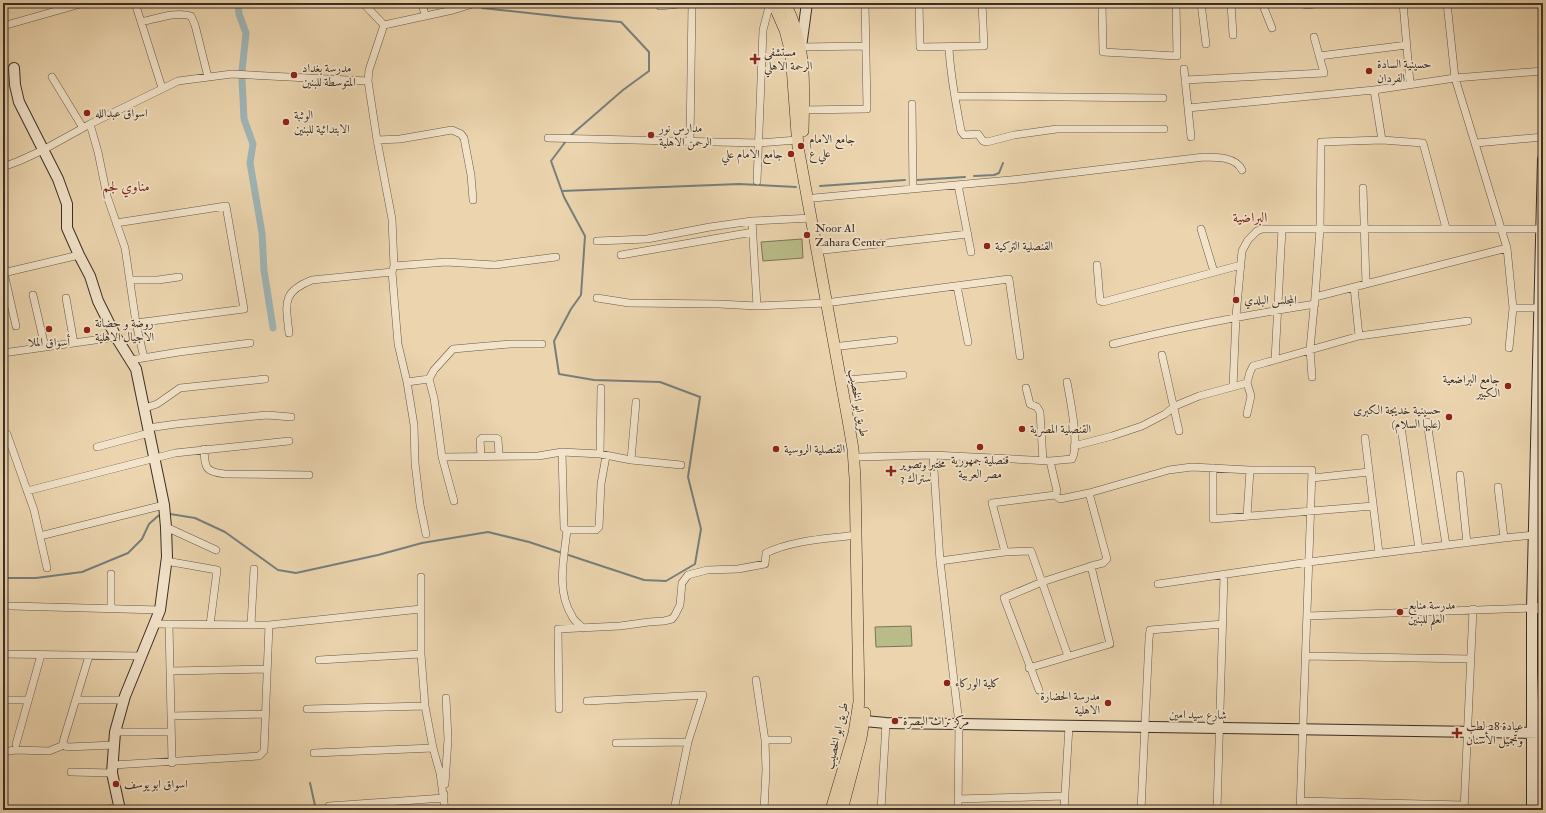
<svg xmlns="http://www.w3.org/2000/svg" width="1546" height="813" font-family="'IM FELL Double Pica',Amiri,serif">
<rect width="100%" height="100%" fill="#ebd4ae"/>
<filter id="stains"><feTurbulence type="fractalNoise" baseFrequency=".005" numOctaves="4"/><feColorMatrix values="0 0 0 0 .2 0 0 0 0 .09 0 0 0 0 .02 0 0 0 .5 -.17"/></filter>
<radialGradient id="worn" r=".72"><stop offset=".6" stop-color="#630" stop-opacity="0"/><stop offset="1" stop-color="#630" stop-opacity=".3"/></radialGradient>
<!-- garden -->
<path fill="#b9bc89" stroke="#7a7558" d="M802,239l1,19 -40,3 -2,-19z
M911,626l1,20 -36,1 -1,-20z"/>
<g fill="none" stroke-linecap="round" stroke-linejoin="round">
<!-- stream -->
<path stroke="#777f7d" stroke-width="2" d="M480,5l2,3 92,10 47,4 28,30v19l-26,19 -53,46
M974,176l20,-1 5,-2 4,-10
M917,180l48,-3
M820,186l85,-6
M562,191l177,-7 57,3
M170,514l25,4 30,14 53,38 18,3 82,-18 44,-12 66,-11 41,10 115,38 22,1 29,-17 6,-35 -13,-52 12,-80 -40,-15 -66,-2 -35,-6 -5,-33 17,-32 10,-14 4,-59 -21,-39 -13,-36 15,-20
M3,578h33l46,-6 46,-19 14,-14 7,-15 9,-8 3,-1
M310,783l6,27"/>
<!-- canal -->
<path stroke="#9fb5b7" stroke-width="7" d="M238,3l1,11 7,19 -4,38
M242,79l2,40 9,25 -3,19 12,70 2,37 9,58"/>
<!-- street casing -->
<g stroke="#675848" stroke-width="8">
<path id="street" d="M363,3l21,22
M422,3l3,12
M919,3l1,44 64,-1 -2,-43
M1102,3l1,49 74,4 -1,-52 13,-1
M1201,3l5,41
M1231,3l2,32
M1262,3l10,25
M1403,3l7,80
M1447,3l8,75 52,170 6,60 -4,40
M1306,5l19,-2
M136,6l26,82
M660,6l28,-3
M141,22c15,-3 34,-11 50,-6l4,9 13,52
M3,26l81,-23
M801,47l64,-1
M949,47c1,28 7,56 12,84l3,4 14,-1 5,7 4,1 27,-7 43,-6h107
M1319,56l88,-11
M1184,69l7,68
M52,77l31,51
M1185,80l139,-7 -10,-36
M1374,90l8,50
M955,96l208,2
M912,104l1,85
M1188,108l186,-18 81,-12 88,-7
M800,110l67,-1 -2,-106
M90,124l8,28 9,44 18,52 11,75 8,35
M548,138l211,5 38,-3
M377,140l23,-1 52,-9 9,4 3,4 7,37 2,25
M690,141l2,-138
M1476,143l67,-6
M3,167l16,-6 24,-11 47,-26 88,-43 54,-7 136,7
M757,181l6,-151 7,-27
M958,185l13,67
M1363,188l3,96
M814,198l206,-19 184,-22c13,0 32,0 38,13
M752,221l5,85
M116,223l110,-17 18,103 -108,14
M1201,229l13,43
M597,241l50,-2 63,-12 42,-6 60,-3
M824,250l144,-16
M621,255l132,-23
M1097,265l3,36 3,1 138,-37
M394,266l52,-4 49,3 61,-8
M3,273l76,-18
M4,273l12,53
M130,280h28l21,-3
M957,286l11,56
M1354,287l5,49
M33,295l12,52
M1315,297l192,-49
M66,298l8,45
M597,298l32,5 90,1 38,2 70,-3
M833,302l176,-23 11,77
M1513,308h25
M289,333c-3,-29 -8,-41 23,-53l80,-8
M1113,344c67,-17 134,-29 202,-40
M841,346l53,-6
M3,353l113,-16
M1162,355l17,76
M131,360l48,-8 71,-9
M1275,360l7,-131
M1312,377l-2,-28 5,-52 5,-68 1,-87 61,-2 41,3 23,85
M429,379l5,-9 19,-21 58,-5h31
M847,380l56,-5
M407,382l22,-3 5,19 8,59 12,44
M1233,387l3,-71 6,-65 6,-11 9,-9 5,-2h278
M1026,388l4,16 7,3 3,5 3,49
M145,408l12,-4 23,-16 85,-9
M1247,414l4,-18 -4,-13
M1427,422l19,123
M1401,427l18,122
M148,428l28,-4 91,-9 24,2
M7,434l27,76 13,58
M1365,438l14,115
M1074,446l38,-10 30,-10 23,-12 10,-8 24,-10 48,-13 3,-11 3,-6 11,-3 95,-27 109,-15
M97,447l52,-14
M204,449c1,19 1,23 21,25l84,1
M562,452l2,76 3,2h29l3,-3 2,-43 5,-28
M600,454l1,-66
M933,455l7,106 19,163 -1,86
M481,456l-1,-16 2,-2h14l2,1 1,16
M442,457l96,-1 24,-4 38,2 31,6 50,5
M859,457l74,-2 117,6 22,-2c8,-14 -2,-60 -5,-77
M631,460l5,-58
M1050,461l7,30 -2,4
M1213,468v51l160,-13
M1460,475l7,68
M1312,478l57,-6
M1498,487l6,51
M27,491l148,-38 114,-12
M1247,516l3,-46
M166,527l50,23
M567,530c-3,28 -11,61 5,86 2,5 7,8 11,12
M426,534l-6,-29 -5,-42 -1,-38 -7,-43 -9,-38 -6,-72 2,-6 -2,-47 -15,-79 -9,-59 1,-11 15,-45 69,-15 23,-7
M40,536l124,-31
M1005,552l-13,-49 63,-8 5,4 29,-6 80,-23 23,-3 58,3h62l-12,340
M166,561l51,9 -7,55
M940,561l65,-9 26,-1 37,105
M111,574v35
M421,577v77l4,52 8,42 7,25 5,37
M1158,584l151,-22 195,-24 30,-3
M11,606l149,4
M1307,616l225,-8
M154,624l115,1 152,-16
M169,624l3,139
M251,625l3,-56
M3,654l139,2
M89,656l-26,86 1,3 3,2 48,-2
M1305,656l166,3
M319,660l102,-6
M1029,668l81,-24 -19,-78
M170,671l97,-2
M756,680l9,60 1,30 -2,40
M1039,690l-35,-92 38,-16 49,-16 12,-3 4,-4 -18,-66
M3,700h25
M76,700h48
M587,701l116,-6 -15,47 -14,68
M307,709l118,-3
M559,709l-1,-80 62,-3 29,-4 15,-1 8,-2 3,-4 5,-10 2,-22 6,-8 19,-5 31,-1 27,-5 1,-11c27,-13 61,-14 90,-18
M171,716l94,-2
M115,732h56
M765,740h23
M616,743l72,-1
M16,744l25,-89
M3,752l12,-2 34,1 15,-6
M314,753l119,-5
M113,765l146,-9 5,-5 5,-126
M71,772l41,1
M445,784l3,-45 -2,-41
M958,799l107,-3
M1300,801l164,4
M329,806l115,-8v-4
M20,810h30
M101,810l19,-3
M881,810l5,-87
M1064,810l5,-84
M1141,810l8,-171 1,-9 73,-6
M1217,810l7,-235
M1464,810l9,-201"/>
</g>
<!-- secondary casing -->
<g stroke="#3b2e26" stroke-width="12">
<path id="secondary" d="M801,47l6,-44
M14,68l1,17 4,17 39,77 9,25v24l12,27 11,21 8,25 18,36 20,32 28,136 2,22 1,30 -7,53 -35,86 -10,36 -3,41 8,37
M1543,542v14
M1532,608h11
M864,721l22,2 73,1 582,9
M1532,810v-202l11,-449
M1542,810l-1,-77 2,-62"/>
</g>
<!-- primary casing -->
<g stroke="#3b2e26" stroke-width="12">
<path id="primary" d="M773,3l12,27 6,23 7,94 50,273 5,29 2,29 4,224 -5,31 -23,77
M785,3c22,43 19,81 18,128
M842,810l19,-72 4,-25"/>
</g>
<!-- street -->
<use href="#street" stroke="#f2e3ca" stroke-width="7"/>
<!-- secondary -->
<use href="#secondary" stroke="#f2e3ca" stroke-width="10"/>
<!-- primary -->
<use href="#primary" stroke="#ebd4ae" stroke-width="11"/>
</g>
<!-- markers -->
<g fill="#8f2418" stroke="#f2e3ca" stroke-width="1.5">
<path d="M753 53h4v4h4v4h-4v4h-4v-4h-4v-4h4z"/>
<circle cx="1369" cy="71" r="4"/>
<circle cx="294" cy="75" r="4"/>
<circle cx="87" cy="113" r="4"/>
<circle cx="286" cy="122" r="4"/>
<circle cx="651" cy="135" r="4"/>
<circle cx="801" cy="146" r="4"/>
<circle cx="791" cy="154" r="4"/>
<circle cx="807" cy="235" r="4"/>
<circle cx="987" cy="246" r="4"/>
<circle cx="1236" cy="300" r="4"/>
<circle cx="49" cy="329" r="4"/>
<circle cx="87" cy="330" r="4"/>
<circle cx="1508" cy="386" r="4"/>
<circle cx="1449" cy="417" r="4"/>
<circle cx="1022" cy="429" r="4"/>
<circle cx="980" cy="447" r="4"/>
<circle cx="776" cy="449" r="4"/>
<path d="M889 465h4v4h4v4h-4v4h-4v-4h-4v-4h4z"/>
<circle cx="1400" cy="612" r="4"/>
<circle cx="947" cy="683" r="4"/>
<circle cx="1108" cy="703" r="4"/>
<circle cx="895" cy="721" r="4"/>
<path d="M1455 727h4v4h4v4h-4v4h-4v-4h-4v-4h4z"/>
<circle cx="116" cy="784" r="4"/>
</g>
<g text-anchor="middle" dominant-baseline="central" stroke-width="3.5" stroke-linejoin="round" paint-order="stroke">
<!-- poi labels -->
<g font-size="12" fill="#3b2e26" stroke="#f2e3ca" text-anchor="start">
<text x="764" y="52">مستشفى<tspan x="764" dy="14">الرحمة الاهلي</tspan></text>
<text x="1377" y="64">حسينية السادة<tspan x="1377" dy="14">الفردان</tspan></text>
<text x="302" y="68">مدرسة بغداد<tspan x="302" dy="14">المتوسطة للبنين</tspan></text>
<text x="95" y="113">اسواق عبدالله</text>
<text x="294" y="115">الوثبة<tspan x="294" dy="14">الابتدائية للبنين</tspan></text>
<text x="659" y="128">مدارس نور<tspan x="659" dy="14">الرحمن الاهلية</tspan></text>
<text x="809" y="139">جامع الامام<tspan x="809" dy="14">علي ع</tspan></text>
<text x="783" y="154" text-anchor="end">جامع الامام علي</text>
<text x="815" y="228">Noor Al<tspan x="815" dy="14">Zahara Center</tspan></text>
<text x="995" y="246">القنصلية التركية</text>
<text x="1244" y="300">المجلس البلدي</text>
<text x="95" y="323">روضة و حضانة<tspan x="95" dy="14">الاجيال الاهلية</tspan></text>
<text x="49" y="342" text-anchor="middle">أسواق الملا</text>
<text x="1500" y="379" text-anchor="end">جامع البراضعية<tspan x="1500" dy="14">الكبير</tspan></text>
<text x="1441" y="410" text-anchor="end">حسينية خديجة الكبرى<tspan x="1441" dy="14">(عليها السلام)</tspan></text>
<text x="1030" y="429">القنصلية المصرية</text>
<text x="784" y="449">القنصلية الروسية</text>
<text x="980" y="460" text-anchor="middle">قنصلية جمهورية<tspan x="980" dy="14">مصر العربية</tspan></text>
<text x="900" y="464">مختبر وتصوير<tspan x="900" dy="14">ستراك 3</tspan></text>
<text x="1408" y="605">مدرسة منابع<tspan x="1408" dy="14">العلم للبنين</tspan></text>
<text x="955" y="683">كلية الوركاء</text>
<text x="1100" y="696" text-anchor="end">مدرسة الحضارة<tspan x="1100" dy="14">الاهلية</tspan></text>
<text x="903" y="721">مركز تراث البصرة</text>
<text x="1466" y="726">عيادة 28 لطب<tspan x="1466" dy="14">وتجميل الأسنان</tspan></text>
<text x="124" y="784">اسواق ابو يوسف</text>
</g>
<!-- street labels -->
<g font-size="12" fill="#3b2e26" stroke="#f2e3ca">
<text transform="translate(858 403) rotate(80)">طريق ابو الخصيب</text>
<text transform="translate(1198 715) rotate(1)">شارع سيد امين</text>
<text transform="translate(837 736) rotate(-77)">طريق ابو الخصيب</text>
</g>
<!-- quarter labels -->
<g font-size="14" fill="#7a1f14" stroke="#f2e3ca">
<text x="126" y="186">مناوي لجم</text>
<text x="1250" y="217">البراضية</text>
</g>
</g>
<!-- margin -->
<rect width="1546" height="813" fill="none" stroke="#ebd4ae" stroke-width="16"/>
<rect x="4" y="4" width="1538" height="805" fill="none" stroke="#3b2e26" stroke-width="2"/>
<rect x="8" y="8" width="1530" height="797" fill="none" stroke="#3b2e26"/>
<rect width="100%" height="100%" filter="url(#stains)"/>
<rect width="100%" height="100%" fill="url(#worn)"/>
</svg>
